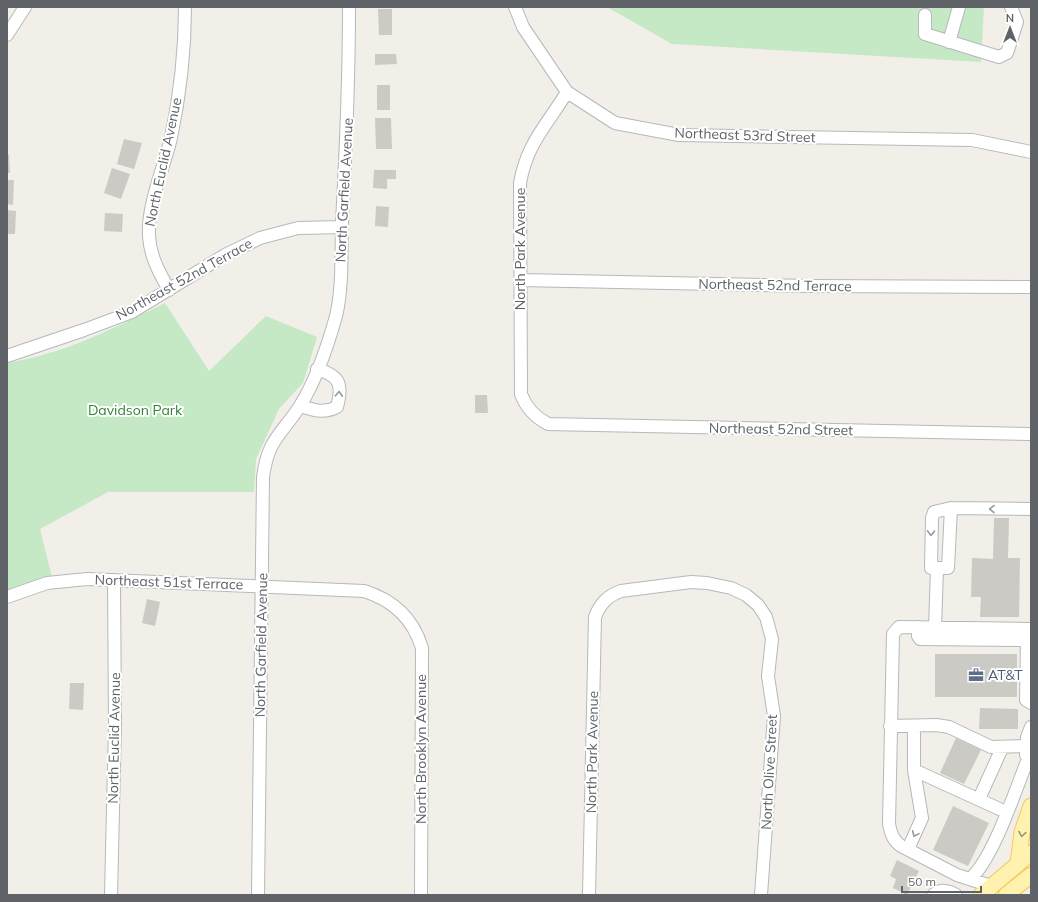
<svg xmlns="http://www.w3.org/2000/svg" width="1038" height="902" font-family="Mulish,sans-serif">
<rect width="100%" height="100%" fill="#f1efe8"/>
<!-- green -->
<path fill="#c5e8c5" d="M607,7h377l-3,55 -309,-18z
M165,303l44,68 57,-55 51,21 -14,46 -24,26 -23,50 -2,33h-146l-68,37 12,49 -45,14v-229c57,-9 107,-35 158,-60z"/>
<!-- building -->
<path fill="#cccac5" d="M378,9h14v26h-13z
M375,54h21l1,10 -22,1z
M377,85h13v25h-13z
M375,118h16l1,31h-16z
M124,139l18,4 -8,26 -17,-5z
M7,155h2l1,18h-3z
M112,168l18,6 -9,25 -17,-6z
M374,170h22v9h-9v10l-14,-1z
M7,180h7l-1,25 -6,-1z
M376,206l13,1 -1,20 -13,-1z
M7,210l9,1 -1,23h-8z
M105,213l18,1 -1,18 -18,-1z
M475,395h12l1,18h-13z
M994,518h15l-1,40h12l-1,59h-39l1,-20h-10l1,-39 21,1z
M147,599l13,3 -5,24 -13,-3z
M935,654h82v43h-82z
M70,683h14l-1,27 -14,-1z
M980,708l38,1v20h-39z
M956,738l25,12 -17,34 -24,-11z
M953,806l36,17 -21,43 -35,-16z
M897,860l22,11 -12,24 -14,-7 3,-9 -6,-3z"/>
<g fill="none" stroke-linecap="round" stroke-linejoin="round">
<!-- minor casing -->
<g stroke="#b5b8bc" stroke-width="14">
<path id="minor" d="M515,7l8,20 44,65 48,31 64,12 293,5 59,12
M925,15v19l74,23 8,-4 10,-31 -6,-15
M7,35l18,-28
M949,42l10,-35
M567,92c-20,33 -40,51 -47,91l1,211c5,14 14,23 27,30l483,10
M520,280l289,6 222,1
M169,290c-10,-18 -19,-34 -20,-54 -2,-30 15,-69 22,-98 9,-43 14,-88 14,-131
M7,356l77,-26 48,-18 93,-57 35,-17 38,-10 44,-1
M300,406c14,4 23,8 37,1 6,-23 3,-31 -20,-38
M951,508l-3,60h-17l1,-50 2,-6 17,-4 80,1
M7,597l40,-14 40,-4 277,12c29,9 49,27 58,57l-1,247
M918,627v9l2,3 107,1
M935,628l2,-60
M1031,640h-4l-1,60 5,3
M890,726l46,-1 13,2 42,20 36,-1
M914,726v44l92,42
M1026,755l1,-18 4,-10
M979,799l23,-51
M908,849l14,-31 -8,-48
M971,878c22,-20 43,-84 55,-114h5
M991,886l-34,-11 -56,-29c-8,-6 -10,-12 -12,-22l4,-190 6,-7 132,2
M111,895l4,-171 -1,-144
M258,895l5,-418c5,-38 18,-42 37,-71 16,-26 28,-61 36,-90 7,-28 5,-64 6,-94 4,-72 7,-143 7,-215
M589,895l6,-278c5,-13 12,-21 26,-26l70,-9 16,1 24,5 15,7 12,10 8,12 6,22 -4,37 6,40 -13,179
M933,895c7,-6 16,-5 23,0"/>
</g>
<!-- major casing -->
<g stroke="#f2c960" stroke-width="17">
<path id="major" d="M1018,864l4,-32 9,-26
M981,895l50,-42
M1006,895l25,-20"/>
</g>
<!-- minor -->
<use href="#minor" stroke="#fff" stroke-width="12"/>
<!-- major -->
<use href="#major" stroke="#fff2af" stroke-width="15"/>
</g>
<!-- one-way arrows -->
<defs><path id="oneway-chevron" d="M-2-3.5L2.5 0L-2 3.5" fill="none" stroke-width="1.6" stroke-linecap="round" stroke-linejoin="round"/></defs>
<g stroke="#979a9d">
<use href="#oneway-chevron" transform="translate(339 394) rotate(-87)"/>
<use href="#oneway-chevron" transform="translate(992 509) rotate(-179)"/>
<use href="#oneway-chevron" transform="translate(931 533) rotate(91)"/>
<use href="#oneway-chevron" transform="translate(915 834) rotate(114)"/>
</g>
<use stroke="#979581" href="#oneway-chevron" transform="translate(1022 834) rotate(99)"/>
<!-- icons -->
<defs>
<g id="office-bare" transform="scale(1.2)"><path d="M-6-3h4V-5.5h4V-3h4V5H-6ZM-1-4.5V-3h2v-1.5ZM-6 0V1H6V0Z" fill="#5c6f8a" stroke="#fff" stroke-width="2.5" paint-order="stroke"/></g>
</defs>
<g fill-rule="evenodd">
<use href="#office-bare" x="976" y="675"/>
</g>
<g text-anchor="middle" dominant-baseline="central" stroke-width="4" stroke-linejoin="round" paint-order="stroke">
<!-- street labels -->
<g font-size="14" fill="#5f6368" stroke="#fff">
<text transform="translate(745 135) rotate(2)">Northeast 53rd Street</text>
<text transform="translate(163 162) rotate(-78)">North Euclid Avenue</text>
<text transform="translate(344 190) rotate(-87)">North Garfield Avenue</text>
<text transform="translate(520 249) rotate(-90)">North Park Avenue</text>
<text transform="translate(184 279) rotate(-29)">Northeast 52nd Terrace</text>
<text transform="translate(775 285) rotate(1)">Northeast 52nd Terrace</text>
<text transform="translate(781 429) rotate(1)">Northeast 52nd Street</text>
<text transform="translate(169 582) rotate(2)">Northeast 51st Terrace</text>
<text transform="translate(261 645) rotate(-89)">North Garfield Avenue</text>
<text transform="translate(114 738) rotate(-89)">North Euclid Avenue</text>
<text transform="translate(421 749) rotate(-90)">North Brooklyn Avenue</text>
<text transform="translate(592 752) rotate(-89)">North Park Avenue</text>
<text transform="translate(769 772) rotate(-87)">North Olive Street</text>
</g>
<!-- park labels -->
<g font-size="14" fill="#348238" stroke="#fff">
<text x="135" y="410">Davidson Park</text>
</g>
<!-- service labels -->
<g font-size="14" fill="#4e5e75" stroke="#fff" text-anchor="start">
<text x="988" y="675">AT&amp;T</text>
</g>
</g>
<!-- border -->
<rect width="1038" height="902" fill="none" stroke="#5f6368" stroke-width="16"/>
<!-- north arrow -->
<g transform="translate(1010 28)" stroke="#ffffff" stroke-width="3" paint-order="stroke">
<path d="M0-3L7 15L0 10L-7 15Z" fill="#5f6368"/>
<text y="-6" font-size="11" font-weight="bold" text-anchor="middle" fill="#5f6368">N</text>
</g>
<!-- scale -->
<path d="M902 886v6h79v-6" fill="none" stroke="#5f6368" stroke-width="2"/>
<text x="908" y="886" font-size="12" fill="#5f6368" stroke="#ffffff" stroke-width="3" paint-order="stroke">50 m</text>
</svg>
